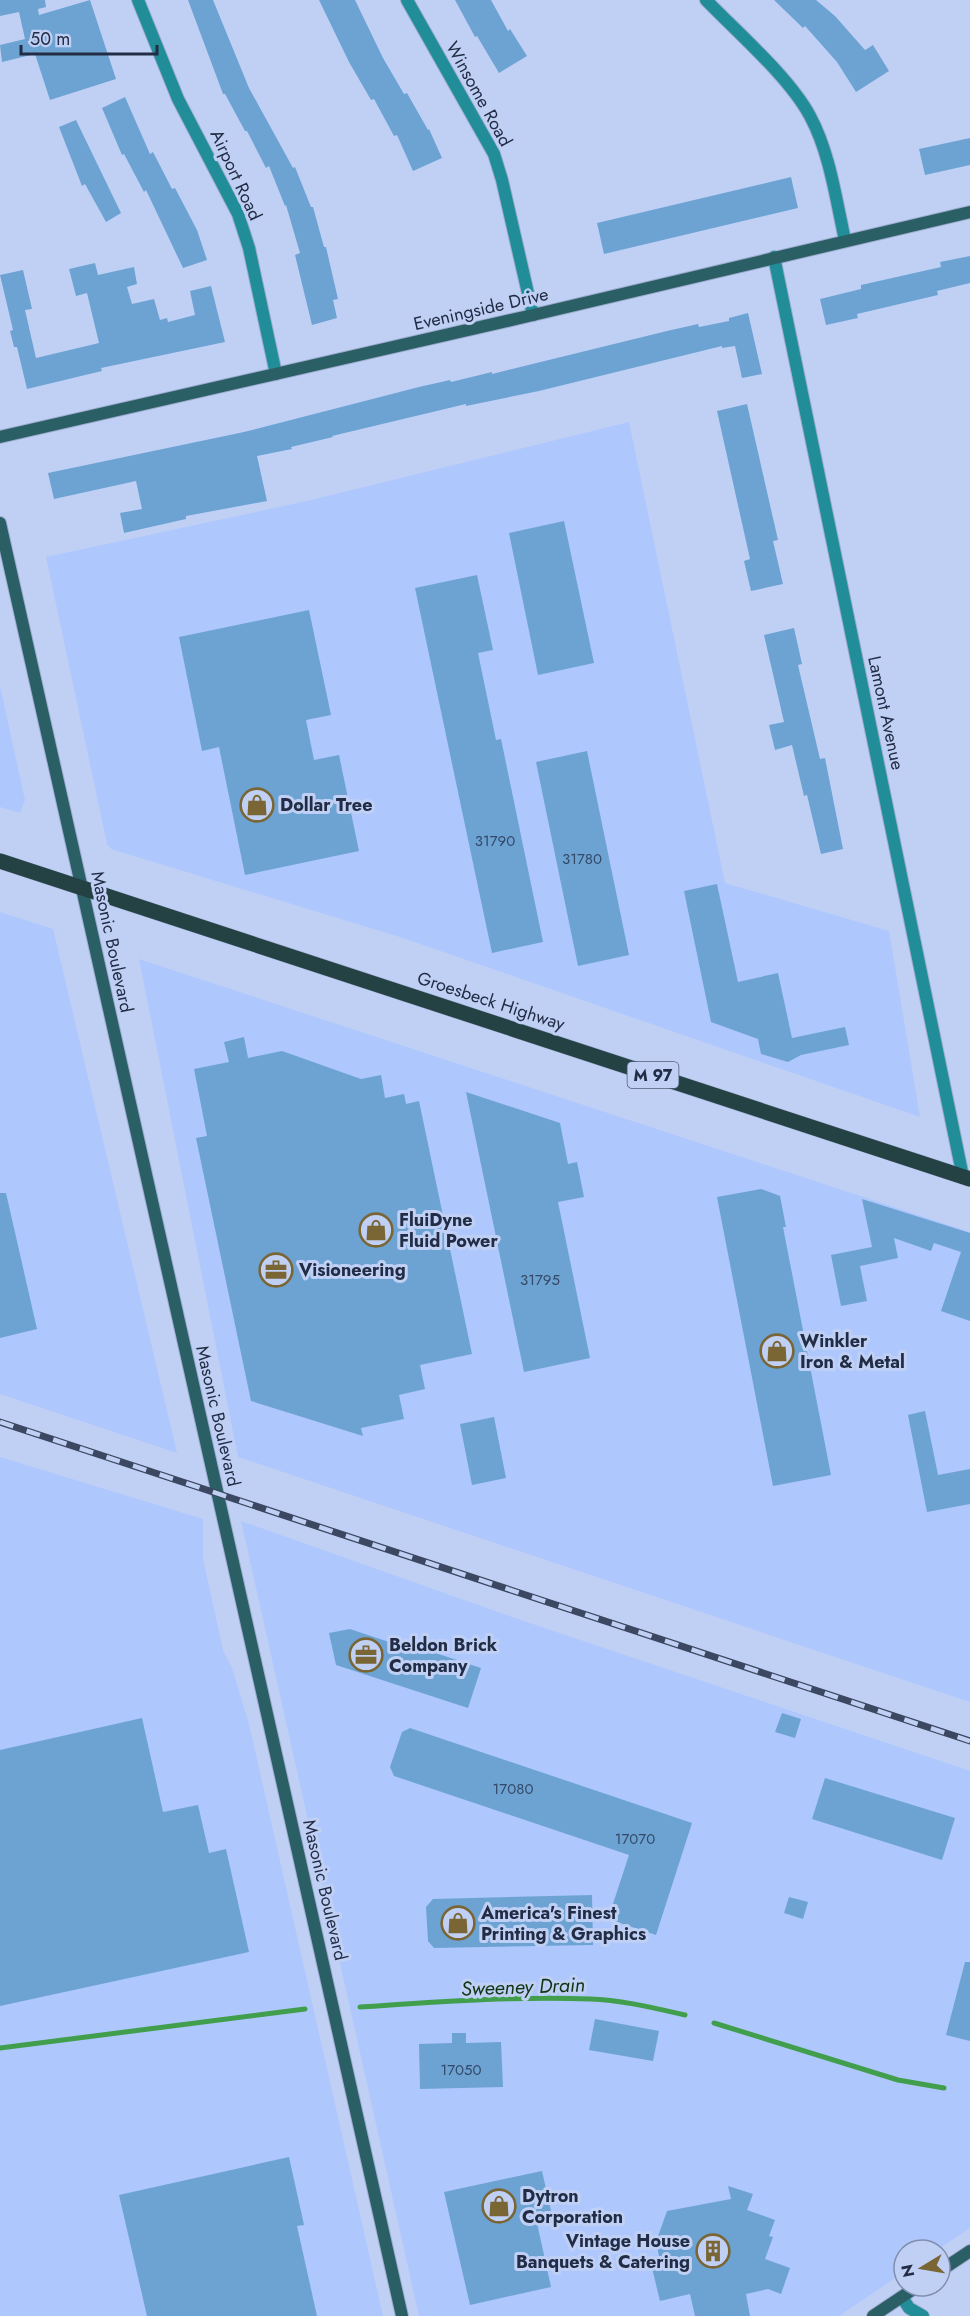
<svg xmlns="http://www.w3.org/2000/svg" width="970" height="2316" font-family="Jost,sans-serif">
<rect width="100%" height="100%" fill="#c0d0f5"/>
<!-- built -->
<path fill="#aec7fd" d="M629,422l96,461 164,48 31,186 -517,-179 -292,-89 -4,-5 -61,-287 261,-56z
M0,686l25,114 -5,13 -20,-6z
M0,912l53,17 124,524 -177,-59z
M139,959l831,273v470l-732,-245z
M0,1457l203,62v38l2,11 18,82 9,18 17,56 134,592h-383z
M241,1521l277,98 452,152v457l-33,22h-33v22l-65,44h-420z"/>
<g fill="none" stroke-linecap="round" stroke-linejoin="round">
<!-- stream -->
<path stroke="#419e4c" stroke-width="5" d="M360,2007c76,-5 154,-11 230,-8 32,1 64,9 95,16
M714,2023l184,57 46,8
M0,2048l305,-39"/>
</g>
<!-- building -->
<path fill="#6da3d3" d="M0,0h45l1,7 -8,2 1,6 51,-15 26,79 -66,21 -15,-46 -33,8 -2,-17 25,-6 -6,-27 -19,4z
M188,0h25l36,88 44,80 2,-1 16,40h2l11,40h2l12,52 -5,1 4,18 -25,7 -17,-70 5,-2 -14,-48 -1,1 -16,-40 -3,2 -19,-37h-2l-20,-37h-2z
M319,0h36l28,58 21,36 3,-1 21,37 1,-1 13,29 -29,13 -16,-36 -3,1 -20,-37 -3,1 -22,-38z
M455,0h36l17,31 2,-2 17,27 -28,17 -22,-37 -2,1z
M774,0h42l19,16 30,34 8,-5 16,26 -33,21 -19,-30 -32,-36 -2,2z
M125,97l25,57 3,-2 19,37 3,-1 22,42 10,30 -24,8 -37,-78 -2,2 -20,-38 -2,1 -20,-47z
M76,120l45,93 -15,9 -21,-38 -3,2 -23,-59z
M970,138v27l-45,10 -6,-26z
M791,177l7,31 -194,46 -7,-31z
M970,256v27l-33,8 1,4 -81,19 1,4 -32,7 -6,-26 41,-10v-4l80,-18 -1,-5z
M95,263l3,12 36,-8 3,17 -10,3 5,17 22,-5 6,21 7,-2 1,4 27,-7 -5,-24 21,-5 14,56 -124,26 1,3 -75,18 -10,-42h-3l-4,-16 3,-1 -13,-55 23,-5 9,39 -7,1 11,48 63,-15 -12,-50 -11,3 -7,-27z
M748,313l14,61 -20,4 -7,-32 -13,2v-2l-183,45 -73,15v-2l-134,32 1,1 -42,10 1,2 -35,7 10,45 -81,15v3l-62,14 -4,-20 22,-4 -6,-28 -82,18 -6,-26 196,-41 175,-45 31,-7 1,2 41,-10v2l175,-43 31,-7 1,3 30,-6v-3z
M747,404l31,136 -5,1 10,43 -32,7 -7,-30 6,-2 -33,-148z
M564,521l30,142 -56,12 -29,-142z
M477,575l16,75 -15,3 18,87 5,-1 42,203 -51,11 -77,-365z
M309,610l22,105 -25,5 8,40 25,-5 20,96 -114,24 -26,-128 -17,4 -23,-114z
M794,628l8,36 -4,1 22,94 5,-1 18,91 -22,5 -14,-59 -3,1 -12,-51 -17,5 -6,-25 15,-3 -20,-87z
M587,751l42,204 -51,11 -42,-204z
M717,884l21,98 40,-9 14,65 53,-11 4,18 -48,10 -13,7 -27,-8 -3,-15 -47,-17 -27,-131z
M244,1037l4,21 34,-7 79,28 20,-4 4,23 19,-4 2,10 13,-3 53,253 -52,11 5,24 -26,6 5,24 -43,9 2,8 -112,-35 -55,-263 11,-2 -13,-67 35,-7 -5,-20z
M466,1092l94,31 8,41 9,-2 7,35 -26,5 32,156 -66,14z
M761,1189l19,7 6,31h-3l48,248 -58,11 -56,-289z
M0,1193h6l31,136 -37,9z
M862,1199l108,34v88l-29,-10 20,-59 -27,-9 -3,8 -37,-13 4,20 -38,8 7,35 -26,5 -10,-51 41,-8z
M925,1411l13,64 32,-6v35l-43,8 -19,-97z
M494,1417l12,61 -34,7 -12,-61z
M350,1629l51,17 1,-4 79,26 -13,40 -132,-43 -7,-32z
M782,1713l19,6 -6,19 -20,-6z
M142,1718l21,94 35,-7 11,48 17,-4 23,103 -249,54v-256z
M410,1728l282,95 -36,112 -48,-16 21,-64 -235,-79 -4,-9 12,-35z
M825,1778l130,40 -13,42 -130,-41z
M592,1895l1,50 -159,3 -6,-7 -2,-34 7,-8z
M789,1897l19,5 -5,17 -19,-6z
M965,1962h5v79l-24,-6z
M595,2019l64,12 -6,30 -64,-11z
M452,2033h14v10l35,-1 2,45 -83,2 -1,-45 33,-1z
M289,2157l15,68 -7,1 20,90h-170l-28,-121z
M542,2171l11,49 -16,3 14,64 -81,18 -26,-113z
M728,2186l25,8 -6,16 28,10 -6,16 4,1 -8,22 25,9 -9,26 -13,-5 -22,5 4,22h-55l-5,-22 -30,7 -8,-33 9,-2 -5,-24 11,-31 64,-12z"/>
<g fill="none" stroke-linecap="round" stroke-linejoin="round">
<!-- street casing -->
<g stroke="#9dacce" stroke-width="14">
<path id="street" d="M138,0l40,99 60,115 11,34 27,126
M407,0l87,154 8,26 31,135
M706,0c32,33 83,77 104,116 20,37 26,84 35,124
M774,257l189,920
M902,2297l7,11 14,8"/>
</g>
<!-- secondary casing -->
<g stroke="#9dacce" stroke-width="14">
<path id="secondary" d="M0,437l533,-122 437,-103
M0,523l402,1793
M940,2271l30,-20
M873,2316l45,-30"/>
</g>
<!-- primary casing -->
<g stroke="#9dacce" stroke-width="16">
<path id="primary" d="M0,861l970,318"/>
</g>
<!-- street -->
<use href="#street" stroke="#208d99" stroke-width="12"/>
<!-- secondary -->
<use href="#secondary" stroke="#2b5f66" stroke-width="12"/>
<!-- primary -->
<use href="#primary" stroke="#244144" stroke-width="15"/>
<!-- rail casing -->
<g stroke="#3c4761" stroke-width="7">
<path id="rail" d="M0,1422l970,319"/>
</g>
<!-- rail -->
<use href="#rail" stroke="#c0d0f5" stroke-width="4.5" stroke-dasharray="14" stroke-linecap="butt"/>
</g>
<!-- icons -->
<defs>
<g id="shop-ring" transform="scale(1.725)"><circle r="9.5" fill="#c0d0f5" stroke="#7a6534" stroke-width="1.5"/><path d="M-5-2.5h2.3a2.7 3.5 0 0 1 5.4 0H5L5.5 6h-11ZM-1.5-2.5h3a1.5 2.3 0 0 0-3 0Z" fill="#7a6534"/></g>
<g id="office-ring" transform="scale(1.725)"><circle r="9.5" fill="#c0d0f5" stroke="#7a6534" stroke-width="1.5"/><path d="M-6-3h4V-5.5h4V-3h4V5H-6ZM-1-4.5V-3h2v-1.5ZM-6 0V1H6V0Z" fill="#7a6534"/></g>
<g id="building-ring" transform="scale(1.725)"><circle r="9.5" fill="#c0d0f5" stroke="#7a6534" stroke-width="1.5"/><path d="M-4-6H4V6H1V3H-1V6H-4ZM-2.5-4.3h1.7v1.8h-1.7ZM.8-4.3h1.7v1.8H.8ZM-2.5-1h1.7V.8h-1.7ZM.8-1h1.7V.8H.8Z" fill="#7a6534"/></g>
</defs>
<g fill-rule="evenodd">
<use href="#shop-ring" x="257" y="805"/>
<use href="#shop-ring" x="376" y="1230"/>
<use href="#office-ring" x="276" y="1270"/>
<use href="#shop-ring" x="777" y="1351"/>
<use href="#office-ring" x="366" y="1655"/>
<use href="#shop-ring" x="458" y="1923"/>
<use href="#shop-ring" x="499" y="2206"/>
<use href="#building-ring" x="713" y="2251"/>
</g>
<g text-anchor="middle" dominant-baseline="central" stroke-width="6" stroke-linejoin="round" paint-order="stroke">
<!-- number labels -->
<g font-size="15" fill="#354a68">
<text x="495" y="841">31790</text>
<text x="582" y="859">31780</text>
<text x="540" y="1280">31795</text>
<text x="513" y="1789">17080</text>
<text x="635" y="1839">17070</text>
<text x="461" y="2070">17050</text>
</g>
<!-- shield labels -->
<rect fill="#c0d0f5" stroke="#515d79" stroke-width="1.5" x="627.5" y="1062" width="51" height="26" rx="4.5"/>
<g font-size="16" font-weight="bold" fill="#222c44">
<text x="653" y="1075">M 97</text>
</g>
<!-- street labels -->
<g font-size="18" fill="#222c44" stroke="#c0d0f5">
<text transform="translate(479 94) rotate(61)">Winsome Road</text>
<text transform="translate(236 175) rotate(65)">Airport Road</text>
<text transform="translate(481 309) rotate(-13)">Eveningside Drive</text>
<text transform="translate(886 713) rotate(78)">Lamont Avenue</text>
<text transform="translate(112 942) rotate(78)">Masonic Boulevard</text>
<text transform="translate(491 1001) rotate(18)">Groesbeck Highway</text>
<text transform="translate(218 1416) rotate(77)">Masonic Boulevard</text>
<text transform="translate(325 1890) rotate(77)">Masonic Boulevard</text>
</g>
<!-- poi labels -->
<g font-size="18" font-weight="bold" fill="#222c44" stroke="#c0d0f5" text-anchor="start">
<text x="280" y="805">Dollar Tree</text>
<text x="399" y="1220">FluiDyne<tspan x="399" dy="21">Fluid Power</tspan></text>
<text x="299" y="1270">Visioneering</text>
<text x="800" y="1341">Winkler<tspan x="800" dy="21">Iron &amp; Metal</tspan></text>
<text x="389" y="1645">Beldon Brick<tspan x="389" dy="21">Company</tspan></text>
<text x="481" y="1913">America's Finest<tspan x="481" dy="21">Printing &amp; Graphics</tspan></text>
<text x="522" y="2196">Dytron<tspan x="522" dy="21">Corporation</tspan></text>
<text x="690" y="2241" text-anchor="end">Vintage House<tspan x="690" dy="21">Banquets &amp; Catering</tspan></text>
</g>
<!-- water labels -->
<g font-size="20" font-style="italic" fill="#0f3514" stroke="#c0d0f5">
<text transform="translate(523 1987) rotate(-2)">Sweeney Drain</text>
</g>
</g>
<!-- north arrow -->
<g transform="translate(922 2268) rotate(259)"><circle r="28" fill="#c0d0f5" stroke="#818eae" stroke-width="1.5"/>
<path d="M0-4.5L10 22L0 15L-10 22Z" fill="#7a6534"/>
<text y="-9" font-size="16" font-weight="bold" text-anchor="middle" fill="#222c44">N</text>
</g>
<!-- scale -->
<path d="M21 45v9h136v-9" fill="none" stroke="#222c44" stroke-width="3"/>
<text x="30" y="45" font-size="18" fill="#222c44" stroke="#c0d0f5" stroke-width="4.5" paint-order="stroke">50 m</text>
</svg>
